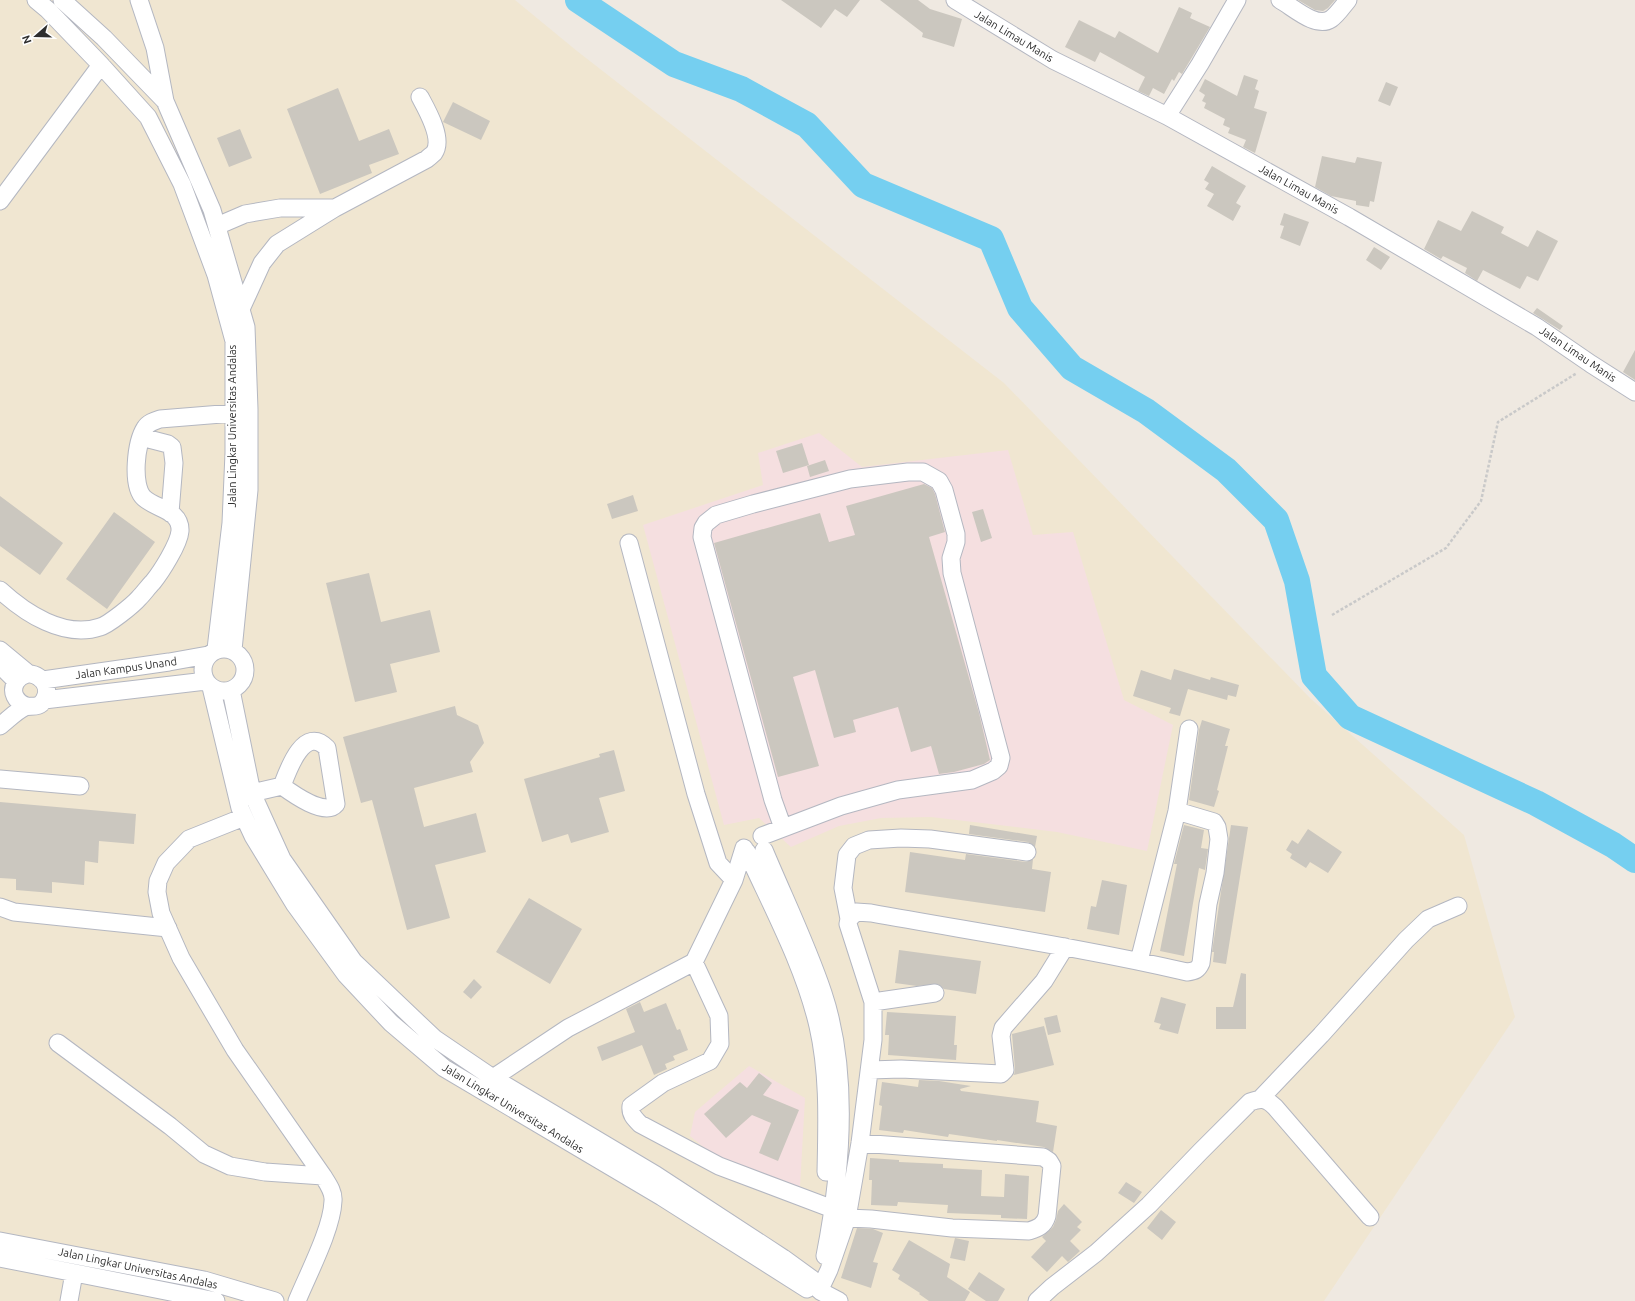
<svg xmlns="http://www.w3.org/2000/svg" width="1635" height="1301" font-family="Ubuntu,sans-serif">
<rect width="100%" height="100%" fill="#efe9e1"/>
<!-- education -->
<path fill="#f0e6d1" d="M0,0h515l62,51 427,332 306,315 154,137 51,182 -191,284h-1324z"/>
<!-- medical -->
<path fill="#f5dfe0" d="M819,433l43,34 146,-17 25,85 40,-3 51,168 49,25 -26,126 -90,-19 -126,-15 -50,1 -42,8 -48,21 -32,-29 -35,7 -81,-300 120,-40 -5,-32z
M749,1066l56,32 -5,89 -82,-28 -28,-23 5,-24z"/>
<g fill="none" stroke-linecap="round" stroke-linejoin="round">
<!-- river -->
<path stroke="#75cff0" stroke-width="26" d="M578,0l96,64 67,25 66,36 56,60 128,54 29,69 52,60 74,43 80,59 50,50 21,61 17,95 36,41 186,86 77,42 22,15"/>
</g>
<!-- building -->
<path fill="#cbc7bf" d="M781,0h79l-13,17 -12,-8 -14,19z
M880,0h38l12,9 32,10 -8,28 -32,-10 1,-4z
M1298,0h37l-7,8 -5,3 -8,-1z
M1179,7l13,6 -2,5 20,9 -28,47 -3,-2 -5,9 -2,-2 -8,15 -11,-6 -4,8 -11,-5 7,-14 -45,-25 -5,10 -30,-15 14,-27 36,18 4,-7 39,22z
M1244,75l14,5 -3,9 4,2 -5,17 13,4 -12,41 -12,-6 3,-7 -18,-7 2,-5 -7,-3 2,-6 -21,-11 2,-5 -4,-2 3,-6 -6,-4 6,-12 32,17z
M1386,82l12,5 -8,19 -12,-5z
M338,88l21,53 30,-12 10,25 -30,11 3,8 -52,21 -33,-85z
M453,102l37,19 -9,19 -38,-18z
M240,129l12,29 -23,9 -12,-29z
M1322,156l33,7 2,-6 25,5 -8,40 -4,-1 -1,6 -13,-2v-4l-25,-5 -16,-9z
M1212,166l34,20 -10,17 5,3 -8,15 -26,-15 7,-12 -9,-5 4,-6 -5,-3z
M1472,211l32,16 -3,6 27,14 9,-17 21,11 -20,40 -11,-5 -7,13 -37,-19 -6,11 -12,-8 2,-5 -24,-12 -2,3 -17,-10 14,-29 23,11z
M1284,213l25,9 -9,24 -20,-8 4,-12 -4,-1z
M1374,247l16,10 -9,13 -15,-10z
M1537,308l26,18 -3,4 -27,-17z
M1635,350v30l-12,-8z
M802,443l7,22 -26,8 -7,-22z
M825,460l4,11 -19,6 -3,-11z
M924,484l8,4 3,6 10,38 -16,5 50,176 11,47 -6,4 -30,8 -15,2 -8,-28 -20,6 -13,-45 -45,13 3,12 -22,6 -19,-68 -22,7 26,89 -41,11 -64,-234 106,-30 9,29 26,-7 -9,-29z
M633,495l5,16 -26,8 -5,-15z
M0,496l63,47 -23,32 -40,-29z
M983,509l9,29 -11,4 -9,-30z
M114,512l41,30 -48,67 -41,-30z
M369,573l12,49 49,-12 10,42 -50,12 7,28 -42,10 -29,-119z
M1174,669l36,11 1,-3 28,8 -3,12 -8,-2 -1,5 -39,-11 -8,27 -11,-3 2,-5 -38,-12 8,-26 30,10z
M455,706l2,9 21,10 6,18 -14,19 3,10 -59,16 10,39 52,-14 10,39 -51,13 15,53 -43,12 -35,-130 -11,3 -18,-66z
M1202,720l28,9 -5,17h3l-11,44 2,1 -5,16 -25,-7 10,-70z
M614,750l11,41 -26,7 10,34 -38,11 -3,-9 -26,8 -18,-63 76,-22 -1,-3z
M0,802l136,12 -2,30 -35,-3 -1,22 -13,-2 -1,24 -32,-3v11l-36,-3v-11l-16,-1z
M970,825l67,11 -2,11 -7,-5 -59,-8z
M1184,825l20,5 -3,18 7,1 -3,21 -6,-2 -15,88 -24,-5 17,-87h-3z
M1231,825l17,2 -22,137 -13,-2 1,-10h-2z
M1308,829l34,23 -14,21 -18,-11 -4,6 -16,-10 2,-4 -6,-4 6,-10 6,4z
M910,852l55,8 1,-6 60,8 7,-3 -1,10 19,3 -6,40 -140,-20z
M1102,880l25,5 -8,50 -32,-6 4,-23 5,1z
M529,898l53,31 -32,55 -54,-32z
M899,950l82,11 -5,33 -32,-5 -6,-5 -21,2 -22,-3z
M1241,973l5,1v55h-30v-22h17z
M474,979l8,8 -11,12 -8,-7z
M1161,997l25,7 -8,30 -19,-5 2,-5 -7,-2z
M640,1002l4,10 22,-9 11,27 3,-1 8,21 -15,6 2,4 -10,4 2,5 -13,6 -12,-30 -40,16 -5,-14 38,-15 -9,-23z
M887,1012l69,4 -2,29h3l-1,15 -68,-5 1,-20h-4z
M1057,1015l4,17 -13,3 -4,-17z
M1044,1026l10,39 -40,10 1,-6 -3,-35z
M759,1073l13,10 -9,12 36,15 -21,51 -19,-8 12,-30 -19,-8 -26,23 -22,-24 36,-32 7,6z
M919,1080l20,1 32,5 -11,3 1,2 78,10 -3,21 21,4 -4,26 -9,-5 -47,-7v1l-48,-7 -1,3 -44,-7 -1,3 -24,-3 3,-24 -3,-1 3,-23 36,5z
M870,1158l29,2v2l44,2v4l39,2 -1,26 23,1 1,-23 24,2 -2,43 -26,-1v-3l-54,-2 1,-8 -50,-3 -1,4 -26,-1 1,-25h-3z
M1126,1182l16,10 -8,11 -16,-10z
M1064,1204l18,18 -5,5 4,3 -11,11 10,10 -12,11 -6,-6 -15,16 -16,-15 15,-16 -4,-4 11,-10 3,-7 2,-9z
M1161,1210l15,12 -14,18 -15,-12z
M857,1228l16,1 10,4 -10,29 5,1 -7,25 -30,-10z
M955,1238l14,3 -4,20 -15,-3z
M909,1240l41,24 -3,13 23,15 -5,9h-36l-10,-7 1,-1 -22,-14 2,-4 -8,-5z
M979,1272l26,17 -7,12h-12l-18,-12z"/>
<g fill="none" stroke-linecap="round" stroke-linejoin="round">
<!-- minor casing -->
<g stroke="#b4b7c1" stroke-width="19">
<path id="minor" d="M36,0l12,10 53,55 47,52 34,67 34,91 18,66v112l-3,70 -15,126
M62,0l42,38 61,63 47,109 34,117 3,82v81l-16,160
M139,0l16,48 10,53
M955,0l98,60 114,56 182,101 188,110 54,37 44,28
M1280,0c13,7 36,29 51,19 6,-4 12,-13 17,-19
M1167,116l33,-52 37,-64
M0,201l101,-136
M217,226l28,-12 35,-6h54
M241,309l21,-46 15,-19 58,-36 92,-49c2,-2 5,-4 7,-6 10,-14 -7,-43 -14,-56
M141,437l27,7 4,3 2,16 -4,50
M629,543l67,251 22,69 16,17
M0,590c25,23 64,49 100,37 8,-2 33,-22 39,-29 5,-5 9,-11 14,-16 8,-10 26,-38 27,-51 1,-21 -24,-22 -36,-33 -13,-12 -8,-56 1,-70 3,-5 9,-7 15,-9l74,-6
M203 670a21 21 0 1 1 42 0a21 21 0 1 1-42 0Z
M0,650l29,24
M0,665l16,16
M43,680l126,-18 39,-7
M211,687l29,121 13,28 42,69 51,70 45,48 53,45 218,129 145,92
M231,690l21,103 30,66 72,103 80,76 59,40 163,97 127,83 29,21
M44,700l162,-19
M0,726c8,-6 16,-15 25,-19 6,-2 14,2 19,-7 11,-18 -16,-37 -28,-18 -6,10 0,20 10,24
M0,779l80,7
M252,793l30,-7c11,8 43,31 54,18l-9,-56c-23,-24 -39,22 -45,38
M244,817l-55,22 -23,24 -8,18 -1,11 4,21 20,45 54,92 88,126c5,8 11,16 10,25 -1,28 -25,73 -36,100
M762,836l79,-30 57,-16 74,-10 21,-9 6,-5 2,-8 -49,-185 -1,-15 5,-16v-8l-12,-44 -5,-9 -16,-9h-15l-58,7 -97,25 -37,11 -10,8 -3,5 -1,9 71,263 10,28
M764,850c20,48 43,95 59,143 27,81 18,181 2,263
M747,852c26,57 57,114 71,174 11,48 9,97 8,146
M0,907l14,5 154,16
M849,919l-6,-31 4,-33 7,-9 15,-6 32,-2 29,1 97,13
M1139,961l38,-150 12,-82
M694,962l25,54 1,28 -10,17 -47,22 -32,23c-1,8 3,12 9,18l79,42 106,40
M873,1002l62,-9
M58,1043l112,83 34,28 26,12 35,6 58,4
M870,1070l31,-1 100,5 4,-4 -4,-34 2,-8 41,-47 21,-34
M493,1078l75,-50 126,-66 40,-82 10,-32
M1261,1098l60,-63 85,-95 22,-21 30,-13
M847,1218l24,1 81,9 77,3c9,-3 15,-5 18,-15l5,-50 -3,-5 -6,-4 -183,-14
M0,1241l204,39 71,21
M0,1258l216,43
M821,1287l8,-17 18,-52 13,-75 13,-103v-38l-25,-78 1,-5 7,-7 15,1c105,19 212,35 316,59 8,-1 11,-2 14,-9l7,-59 7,-31 4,-34 -2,-12 -3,-5 -37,-11
M820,1291l19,10
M69,1301l5,-28
M1037,1301l15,-14 44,-34 53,-48 51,-53 50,-50c11,-4 16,-4 25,5l95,110"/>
</g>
<!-- path -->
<path stroke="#c9c9c9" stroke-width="2.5" stroke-dasharray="3 2" stroke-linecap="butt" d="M1332,615l114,-67 35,-47 17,-79 79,-49"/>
<!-- minor -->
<use href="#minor" stroke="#fff" stroke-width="17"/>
</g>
<g text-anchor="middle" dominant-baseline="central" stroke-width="3" stroke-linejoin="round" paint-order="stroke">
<!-- street labels -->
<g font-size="11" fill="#2e2e2e" stroke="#fff">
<text transform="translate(1014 36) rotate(31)">Jalan Limau Manis</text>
<text transform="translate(1299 189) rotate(29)">Jalan Limau Manis</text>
<text transform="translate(1578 354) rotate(34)">Jalan Limau Manis</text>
<text transform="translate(232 426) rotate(-90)">Jalan Lingkar Universitas Andalas</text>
<text transform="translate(126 668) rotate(-8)">Jalan Kampus Unand</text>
<text transform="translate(513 1108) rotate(31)">Jalan Lingkar Universitas Andalas</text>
<text transform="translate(138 1268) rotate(12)">Jalan Lingkar Universitas Andalas</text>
</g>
</g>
<!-- north arrow -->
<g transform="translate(36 36) rotate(250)" stroke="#ffffff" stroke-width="3" paint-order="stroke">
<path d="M0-3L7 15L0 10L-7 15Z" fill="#2e2e2e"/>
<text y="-6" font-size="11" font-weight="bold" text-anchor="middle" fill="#2e2e2e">N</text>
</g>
</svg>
